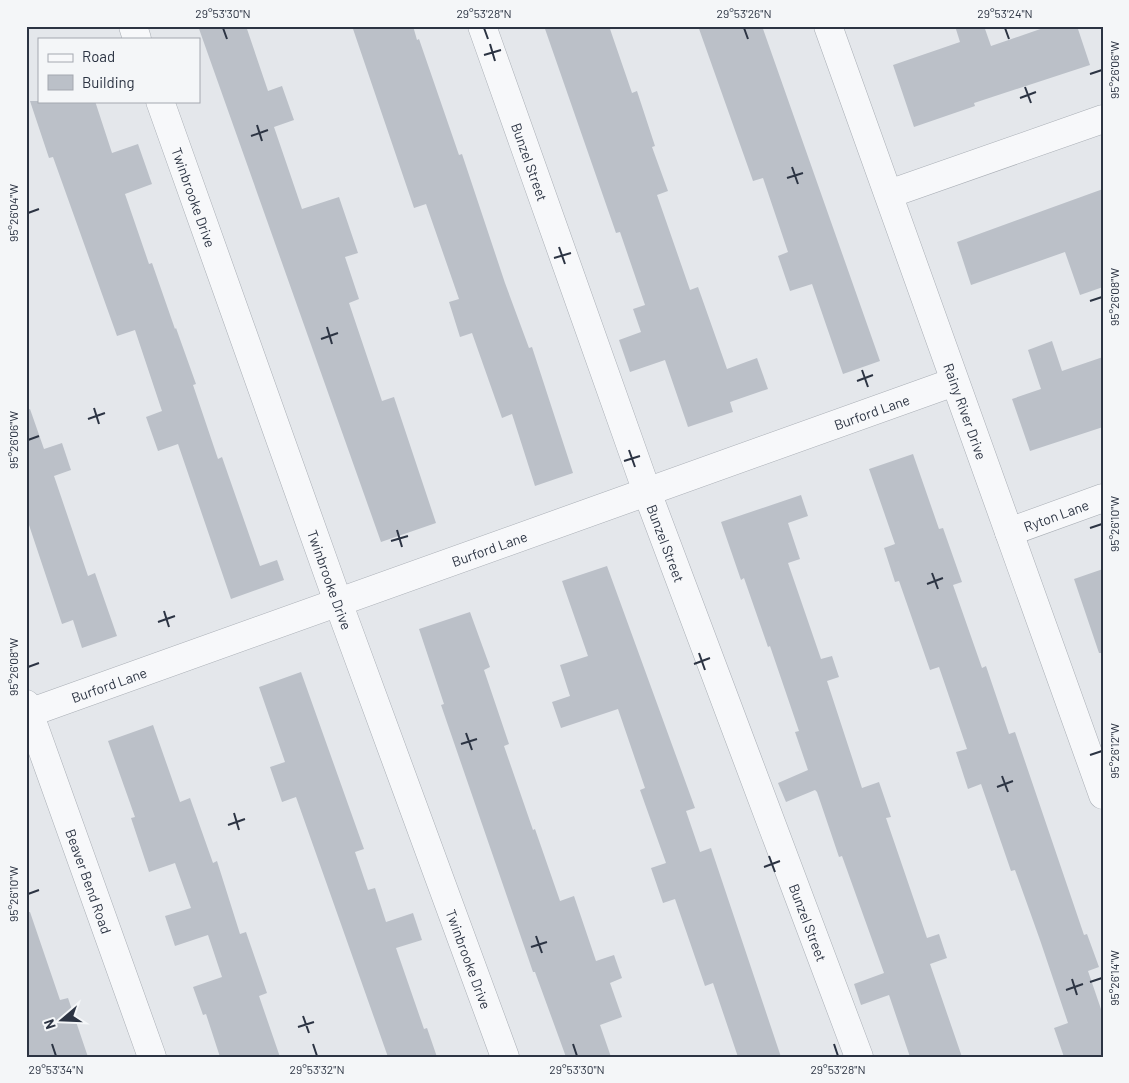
<svg xmlns="http://www.w3.org/2000/svg" width="1129" height="1083" font-family="Barlow,sans-serif">
<rect width="100%" height="100%" fill="#e4e7eb"/>
<!-- building -->
<path fill="#bbc0c8" d="M198,26h48l22,65 14,-5 12,34 -20,7 28,82 37,-12 19,56 -13,4 14,42 -10,4 33,98 12,-4 42,126 -55,19z
M352,26h61l4,14 2,-1 40,116 3,-1 43,129 24,65 3,-1 41,126 -38,13 -23,-72 -10,4 -30,-85 -12,4 -11,-35 10,-3 -33,-95 -12,4z
M544,26h65l23,67 5,-2 18,55 -3,1 16,44 -11,4 33,95 8,-3 29,82 30,-11 11,31 -38,13 3,10 -45,15 -23,-67 -35,12 -11,-32 22,-8 -8,-23 12,-4 -25,-73 -4,1z
M698,26h64l118,335 -37,13 -31,-90 -22,7 -12,-35 10,-4 -25,-74 -10,3z
M955,26h29l7,20 58,-20h28l13,39 -116,38 1,3 -61,21 -21,-62 67,-23z
M30,101h65l17,52 26,-9 14,40 -27,10 24,70 3,-1 23,66 1,-1 20,56 -3,1 25,74 4,-2 38,109 17,-6 7,20 -53,19 -53,-155 -20,7 -12,-34 16,-6 -27,-81 -18,6 -64,-179 -4,1z
M1103,189v98l-23,8 -15,-43 -94,33 -14,-43z
M1052,341l10,30 41,-14v70l-73,24 -18,-52 29,-10 -13,-39z
M30,409l14,40 18,-6 9,27 -17,6 34,100 7,-3 22,63 -35,12 -9,-28 -11,4 -36,-108v-106z
M913,454l26,75 4,-1 19,54 -9,3 29,83 4,-2 23,68 6,-2 69,203 3,-1 12,33 -11,4 15,44v42h-39l-10,-29 14,-5 -28,-83 -25,-70 -4,1 -30,-87 -13,5 -12,-37 11,-3 -28,-82 -9,3 -31,-89 -4,1 -11,-34 11,-4 -26,-75z
M801,495l7,21 -20,7 12,36 -12,4 33,96 11,-3 7,21 -12,4 35,107 17,-6 12,35 -5,1 41,120 12,-4 8,24 -17,6 32,93h-52l-21,-62 -28,10 -7,-21 30,-11 -42,-117 -3,1 -22,-65 -2,-2 -29,12 -8,-19 30,-13 -13,-38 4,-1 -29,-85 -2,1 -24,-69 -3,2 -20,-58z
M607,566l88,242 -9,3 14,41 11,-4 70,209h-43l-25,-74 -8,3 -30,-87 -12,4 -12,-35 15,-5 -26,-73 5,-2 -27,-79 -57,19 -9,-26 18,-6 -10,-31 28,-9 -26,-75z
M1103,569v84h-4l-25,-74z
M470,612l20,55 -6,3 25,74 -5,2 29,84 2,-1 25,72 14,-5 22,65 18,-6 8,23 -12,5 12,34 -22,8 11,32h-45l-31,-85h-2l-92,-267 3,-1 -25,-75z
M301,672l63,177 -9,3 13,38 7,-2 11,34 27,-9 9,27 -26,8 28,81 3,-1 10,29h-49l-92,-260 -14,5 -12,-35 15,-5 -26,-75z
M153,725l27,77 10,-4 23,65 4,-2 23,73 6,-2 21,61 -8,3 21,61h-60l-14,-43 -3,1 -10,-28 29,-10 -14,-42 -33,11 -10,-30 26,-8 -16,-45 -26,9 -18,-54 4,-1 -27,-76z
M26,912h4l30,88 8,-2 20,59h-62z"/>
<g fill="none" stroke-linecap="round" stroke-linejoin="round">
<!-- minor casing -->
<g stroke="#a9aeb5" stroke-width="29">
<g id="minor">
<path d="M133,26l4,13"/>
<path id="s1" d="M482,26l165,466 212,565"/>
<path id="s2" d="M828,26l275,769"/>
<path id="s3" d="M160,101l178,501 167,455"/>
<path d="M889,194l214,-75"/>
<path id="s4" d="M1009,532l94,-34"/>
<path id="s5" d="M26,704l126,353"/>
<path id="s6" d="M26,714l928,-332"/>
</g>
</g>
<!-- minor -->
<use href="#minor" stroke="#f7f8fa" stroke-width="28"/>
</g>
<!-- ticks -->
<path fill="none" stroke="#2c3443" stroke-width="2" d="M223,28l4,11M484,28l4,11M744,28l4,11M1005,28l4,11M490,44l5,17M484,55l17,-5M1090,74l12,-4M1025,87l6,16M1020,98l16,-6M257,125l5,16M251,136l17,-6M792,167l6,17M787,178l16,-5M28,213l11,-4M559,247l6,17M554,258l17,-5M1090,301l12,-4M327,327l5,17M321,339l17,-6M862,370l6,17M857,381l16,-6M94,408l5,16M88,419l17,-6M28,440l11,-4M629,450l6,17M624,461l16,-5M1090,528l12,-4M397,530l5,17M391,541l17,-5M932,573l6,16M927,584l16,-6M164,611l5,16M158,622l17,-6M699,653l6,17M694,664l16,-6M28,667l11,-4M466,733l6,17M461,744l16,-5M1090,755l12,-4M1002,776l6,16M997,787l16,-6M234,813l5,17M228,825l17,-6M769,856l6,16M764,867l16,-6M28,894l11,-4M536,936l6,17M531,947l16,-5M1072,979l5,16M1090,982l12,-4M1066,990l17,-6M303,1016l6,17M298,1027l16,-5M52,1044l4,12M313,1044l4,12M573,1044l4,12M834,1044l4,12"/>
<g text-anchor="middle" dominant-baseline="central" stroke-width="5" stroke-linejoin="round" paint-order="stroke">
<!-- street labels -->
<g font-size="14" fill="#2c3443" stroke="#f4f6f8">
<text stroke="none"><textPath href="#s1" startOffset="144">Bunzel Street</textPath></text>
<text stroke="none"><textPath href="#s3" startOffset="102">Twinbrooke Drive</textPath></text>
<text stroke="none"><textPath href="#s2" startOffset="409">Rainy River Drive</textPath></text>
<text stroke="none"><textPath href="#s6" startOffset="898">Burford Lane</textPath></text>
<text stroke="none"><textPath href="#s4" startOffset="50">Ryton Lane</textPath></text>
<text stroke="none"><textPath href="#s1" startOffset="549">Bunzel Street</textPath></text>
<text stroke="none"><textPath href="#s6" startOffset="492">Burford Lane</textPath></text>
<text stroke="none"><textPath href="#s3" startOffset="508">Twinbrooke Drive</textPath></text>
<text stroke="none"><textPath href="#s6" startOffset="88">Burford Lane</textPath></text>
<text stroke="none"><textPath href="#s5" startOffset="188">Beaver Bend Road</textPath></text>
<text stroke="none"><textPath href="#s1" startOffset="954">Bunzel Street</textPath></text>
<text stroke="none"><textPath href="#s3" startOffset="912">Twinbrooke Drive</textPath></text>
</g>
</g>
<!-- border -->
<rect width="1129" height="1083" fill="none" stroke="#f4f6f8" stroke-width="55"/>
<!-- legend -->
<rect x="38" y="38" width="162" height="65" fill="#f4f6f8" stroke="#a4a8b0"/>
<rect x="48" y="54" width="25" height="8" fill="#f7f8fa" stroke="#a4a8b0"/>
<text x="82" y="62" font-size="15" fill="#2c3443">Road</text>
<rect x="48" y="75" width="25" height="15" fill="#bbc0c8" stroke="#a4a8b0"/>
<text x="82" y="88" font-size="15" fill="#2c3443">Building</text>
<!-- north arrow -->
<g transform="translate(62 1020) rotate(251)" stroke="#f4f6f8" stroke-width="4" paint-order="stroke">
<path d="M0-4L9 19L0 12L-9 19Z" fill="#2c3443"/>
<text y="-8" font-size="14" font-weight="bold" text-anchor="middle" fill="#2c3443">N</text>
</g>
<rect x="28" y="28" width="1074" height="1028" fill="none" stroke="#2c3443" stroke-width="2"/>
<g font-size="12" text-anchor="middle" fill="#2c3443">
<text x="223" y="18">29°53'30"N</text>
<text x="484" y="18">29°53'28"N</text>
<text x="744" y="18">29°53'26"N</text>
<text x="1005" y="18">29°53'24"N</text>
<text transform="translate(1115 70) rotate(-90)" y="4">95°26'06"W</text>
<text transform="translate(14 213) rotate(-90)" y="4">95°26'04"W</text>
<text transform="translate(1115 297) rotate(-90)" y="4">95°26'08"W</text>
<text transform="translate(14 440) rotate(-90)" y="4">95°26'06"W</text>
<text transform="translate(1115 524) rotate(-90)" y="4">95°26'10"W</text>
<text transform="translate(14 667) rotate(-90)" y="4">95°26'08"W</text>
<text transform="translate(1115 751) rotate(-90)" y="4">95°26'12"W</text>
<text transform="translate(14 894) rotate(-90)" y="4">95°26'10"W</text>
<text transform="translate(1115 978) rotate(-90)" y="4">95°26'14"W</text>
<text x="56" y="1074">29°53'34"N</text>
<text x="317" y="1074">29°53'32"N</text>
<text x="577" y="1074">29°53'30"N</text>
<text x="838" y="1074">29°53'28"N</text>
</g>
</svg>
